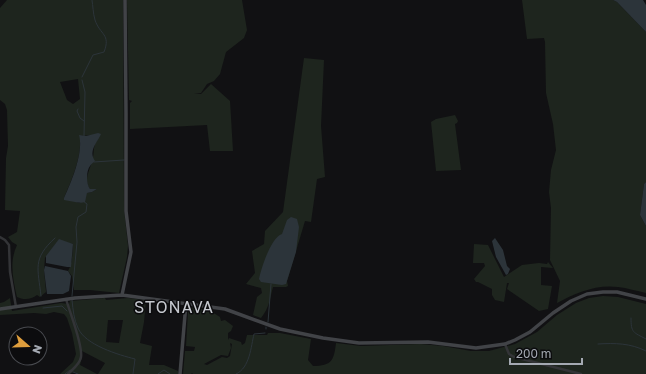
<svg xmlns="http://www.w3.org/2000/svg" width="646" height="374" font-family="'Golos Text',sans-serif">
<rect width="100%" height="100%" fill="#111113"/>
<!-- green -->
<path fill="#1e251e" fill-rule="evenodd" d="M7,0h116l1,208 4,38 -1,11 -8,36 -29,-3h-16l-2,-14 -4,-5c5,-8 4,-18 5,-27l-15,-3 -13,17 -1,12 2,22 -6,5 -3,-2c-6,5 -14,5 -20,2 -4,-18 -8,-35 0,-52l-5,-3 -4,-5 9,-5 3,-21 -15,-1 1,-52 2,-12 -1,-36 -2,-6 -5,-4v-92zM78,79l2,20 -7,5 -6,-4 -7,-18zM93,135l5,4c-6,7 -3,14 -6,22 -2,9 -9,19 -2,28h7l-5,3 -5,1 -7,10 -16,-5c8,-19 18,-41 16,-62z
M127,0h115l5,30 -3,8 -18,14 -6,22 -6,7 -7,3 -6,9h-7l7,1 10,-10 19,17 3,50h-23l-3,-26 -77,4v-26l2,-2 -3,-1z
M522,0h91l4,2 29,30v150l-2,2 -4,31 6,11v67c-9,-2 -19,-5 -28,-6 -21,-3 -43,6 -61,16l3,-22 -10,-21 1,-52 -2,-16 2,-22 5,-20 -3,-26 -7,-31 -1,-51 -1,-4 -17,1z
M304,58l20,2 -3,66 4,51 -8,2 -6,43 -6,-1 -18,60 1,5 -2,1h-13c-3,12 -4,21 -12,31l-8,-3 4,-18 5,-4 -1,-5 -15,-4 9,-11 -3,-22 12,-7 1,-13 18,-19z
M455,115l3,6 -1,2 -2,1 6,46 -25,1 -5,-49 5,-3z
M474,244l14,1 16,32 18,-12 17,-2 8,1 1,-2 5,6 -12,-1v18l11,1 -4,23 -9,2 -32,-22 2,-6h-2l-3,19 -9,-2 -3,-5v-6l-14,-7h-2l-2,-3 11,-13 -1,-3h-11z
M603,296l15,1 28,7v70h-453l-1,-1 -1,1h-8l2,-23h9l1,-4 -9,-1 2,-34 2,-5 19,3 11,7 1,4 4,-1 8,6 -2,5 -3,2v7l1,-2 12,4 1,3 3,-2 2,-8h20l1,-2h12l31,6 -3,21 5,6c19,0 21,-6 23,-23l25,3 59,-2 23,2 28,5h18l26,-7 22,-12 20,-17 19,-12 13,-5zM230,343l2,1 -2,12 -3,2 -5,-1 -15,8 -3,-1 17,-9 7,1 3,-8z
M10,298l2,13 49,-8 8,1 1,-3 35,-3 1,2 22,-2 18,2 -2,22 -4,21 12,3 -3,19h15l14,6v3h-80l7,-11 -23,-12v6l-2,8 17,9h-19l-4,-2 -4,2h-10l13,-12 3,-8 -4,-21 -5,-15 -3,-4 -10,-2 -8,2 -12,-1 -34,2v-12l4,-1zM108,320h15l-4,23 -13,-1z"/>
<!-- water -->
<path fill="#2c343a" d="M613,0h30l3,5v27l-29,-30z
M98,133l3,1c-4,9 -13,17 -6,27 -2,2 -4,3 -5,5 -4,5 -4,18 0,23h7l-5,3 -5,1 -2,9c-6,2 -14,-1 -21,-2v-2c7,-15 20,-46 15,-63l7,1z
M646,182v44l-6,-11 4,-31z
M291,217l6,2 2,8 -3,25 -10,32 -4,1 -21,-3 -2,-3c2,-10 12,-42 23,-45l5,-14z
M495,238l8,12 4,16 3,3 -2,5 -2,1 -10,-18 -4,-16z
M59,239l14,5 -2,23h-4l-21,-4v-7z
M45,266l23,5 3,5 -2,15 -6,3h-16l-3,-24z"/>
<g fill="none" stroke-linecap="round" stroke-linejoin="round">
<!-- stream -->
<path stroke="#2c343a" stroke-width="1" d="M82,77l11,-22 11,-3c7,-18 -4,-17 -9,-32 -2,-7 -2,-14 -3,-20
M82,80l3,12 -1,44
M78,109l-1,2 3,7 4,3
M94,162l30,-2
M41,296c-3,-28 -9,-37 14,-58
M72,296l5,-54 -1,-15 2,-10 8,-5 1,-8 -4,-3
M72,300c1,10 2,20 6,28 7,17 41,27 57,31l-2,15
M43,308l19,-2 5,5
M631,318c0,15 2,14 15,21
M268,322l3,-38
M266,329v-2
M598,344c17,-1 32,-1 48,7
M73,372l5,2
M65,374l5,-4
M158,374l6,-4 6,4
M236,374c14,-6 15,-28 18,-40l11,-1"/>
<!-- street -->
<path stroke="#333437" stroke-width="2.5" d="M0,237l5,3 4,5 1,27 6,35
M66,299c4,14 17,46 15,58 -1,7 -8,12 -13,17
M505,344l4,10 5,3 67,17"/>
<!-- secondary -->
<path stroke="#414347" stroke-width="3.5" d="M122,295l9,-43 -5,-41v-98l-1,-113
M0,309l75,-11 47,-3 103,14 55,20 43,9 36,5 69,-1 48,6 29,-4 10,-4 15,-8 23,-19 18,-12 16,-7 16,-2h14l29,7
M180,374l6,-71"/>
</g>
<g text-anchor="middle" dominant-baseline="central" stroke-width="3" stroke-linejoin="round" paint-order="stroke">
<!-- quarter labels -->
<g font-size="16" letter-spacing="1" fill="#c5c8ce" stroke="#0c0c0e">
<text x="174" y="307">STONAVA</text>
</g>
</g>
<!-- north arrow -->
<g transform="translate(28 346) rotate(110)"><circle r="19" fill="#0c0c0e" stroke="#494b50"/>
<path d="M0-3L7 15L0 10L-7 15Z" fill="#df9e3d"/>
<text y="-6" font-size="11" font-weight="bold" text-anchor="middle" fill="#a4a9b2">N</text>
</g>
<!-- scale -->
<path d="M510 358v6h72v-6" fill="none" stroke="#a4a9b2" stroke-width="2"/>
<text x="516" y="358" font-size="12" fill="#a4a9b2" stroke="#0c0c0e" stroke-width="3" paint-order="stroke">200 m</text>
</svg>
